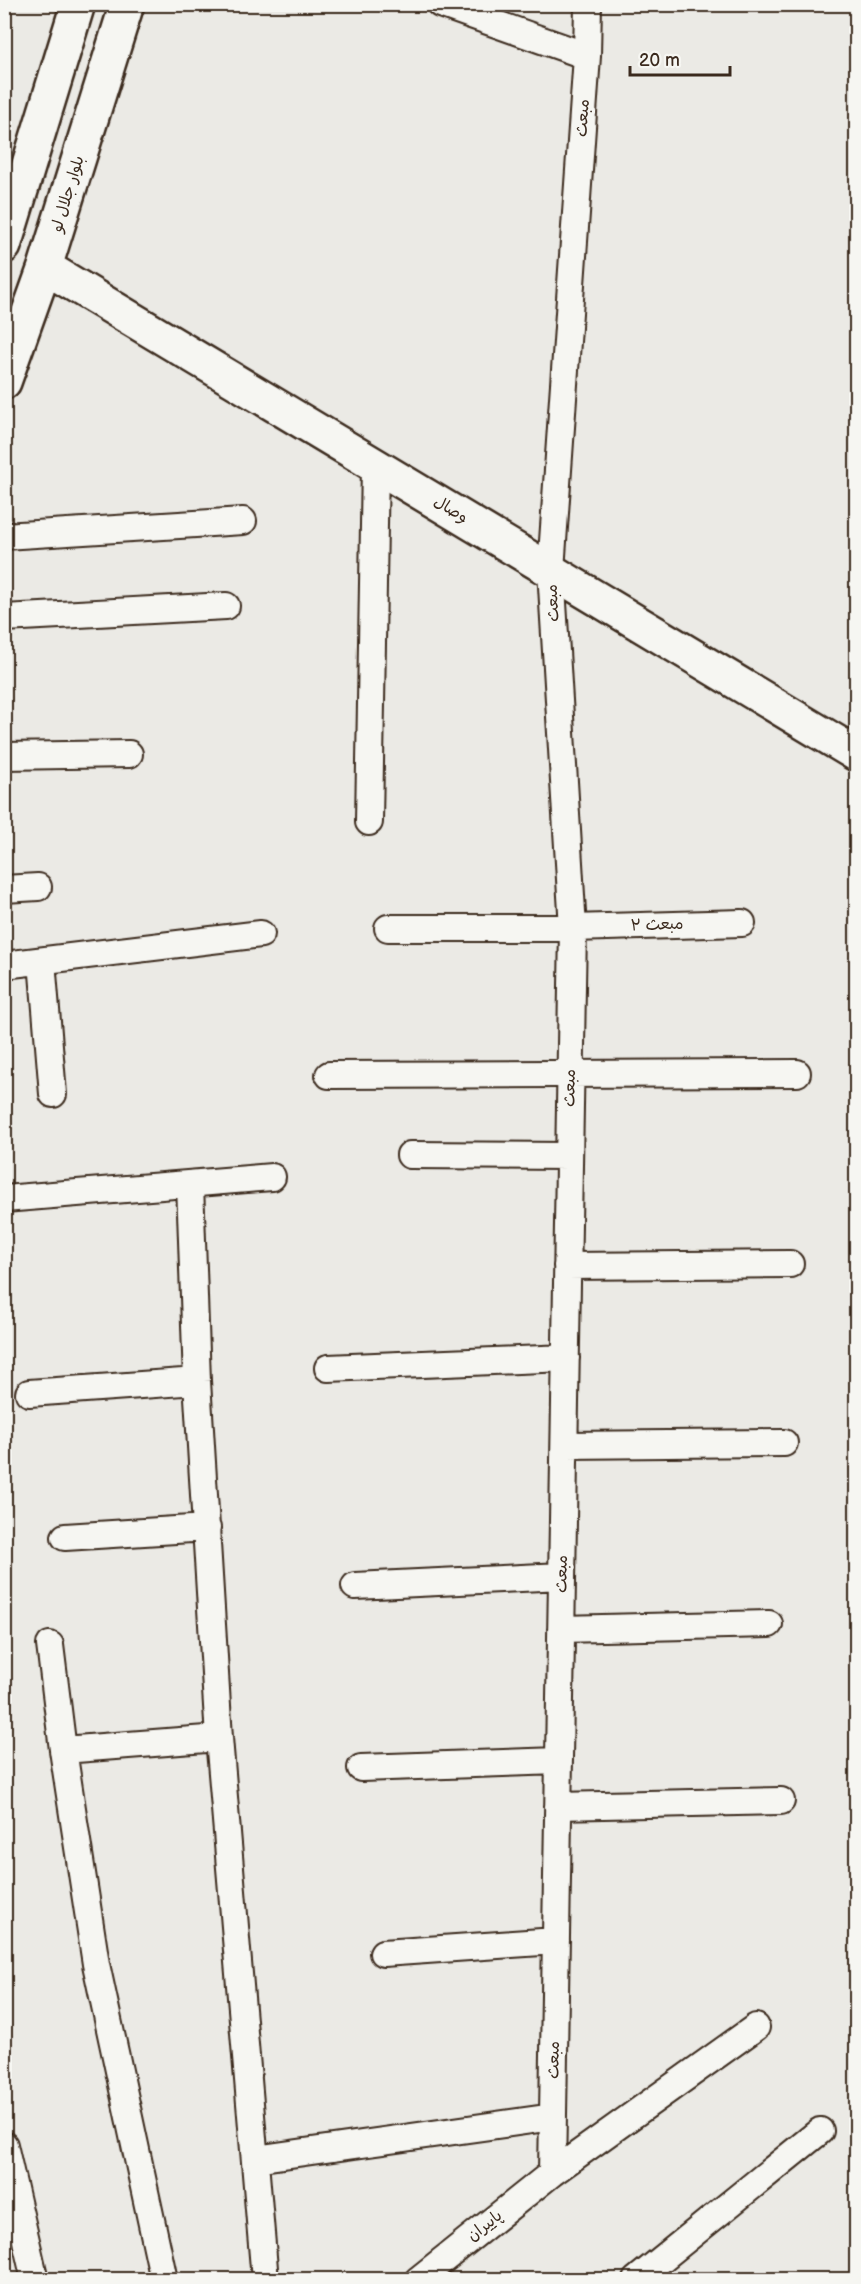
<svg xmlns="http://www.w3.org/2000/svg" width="861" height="2284" font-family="'Balsamiq Sans','Playpen Sans Arabic',sans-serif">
<rect width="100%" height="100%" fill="#ebeae5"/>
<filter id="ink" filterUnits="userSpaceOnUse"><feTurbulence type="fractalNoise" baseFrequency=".0167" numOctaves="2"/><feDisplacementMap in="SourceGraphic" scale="12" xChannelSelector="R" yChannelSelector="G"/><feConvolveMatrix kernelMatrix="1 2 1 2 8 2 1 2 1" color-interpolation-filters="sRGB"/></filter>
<g filter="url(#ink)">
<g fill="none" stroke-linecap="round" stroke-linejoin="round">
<!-- street casing -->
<g stroke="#3b2a1e" stroke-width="30">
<path id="street" d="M440,4l147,52
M4,536l239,-15
M4,618l222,-12
M4,756l125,-2
M369,822l6,-357
M4,889l34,-2
M388,928h185l169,-5
M42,961l11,133
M4,965l257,-31
M329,1075l468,-2
M410,1155l159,1
M190,1184l7,197 22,357 46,542
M4,1199l268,-22
M567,1266l223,-2
M328,1368l238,-10
M29,1393l168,-12
M565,1445l219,-2
M65,1537l142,-9
M355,1586l207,-10
M561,1629l208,-5
M50,1645l13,105 33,214 68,316
M63,1750l156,-12
M361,1768l198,-7
M558,1806l223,-5
M383,1953l173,-12
M4,2145l31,135
M255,2159l298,-42
M552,2173l21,-1245 -22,-358 36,-514 1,-52
M418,2280l134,-107 204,-146
M636,2280l184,-149"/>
</g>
<!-- secondary casing -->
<g stroke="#3b2a1e" stroke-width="38">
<path id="secondary" d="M4,246l74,-242
M45,267l811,487
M4,382l41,-115 82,-263"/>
</g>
<!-- street -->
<use href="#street" stroke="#f6f6f2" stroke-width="26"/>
<!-- secondary -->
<use href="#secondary" stroke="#f6f6f2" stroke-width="33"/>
</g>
</g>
<g text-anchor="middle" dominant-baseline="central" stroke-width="6" stroke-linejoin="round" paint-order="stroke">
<!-- street labels -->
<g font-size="16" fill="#3b2a1e" stroke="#f6f6f2">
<text transform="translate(583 118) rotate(-86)">مبعث</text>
<text transform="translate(68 194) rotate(-73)">بلوار جلال لو</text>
<text transform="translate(451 510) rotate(31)">وصال</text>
<text transform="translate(553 603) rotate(-93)">مبعث</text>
<text transform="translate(657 925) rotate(-2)">مبعث ۲</text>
<text transform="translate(570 1088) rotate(-89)">مبعث</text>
<text transform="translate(562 1574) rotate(-89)">مبعث</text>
<text transform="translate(554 2060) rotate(-89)">مبعث</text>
<text transform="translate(485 2226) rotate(-38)">پاییران</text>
</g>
</g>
<!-- margin -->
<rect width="861" height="2284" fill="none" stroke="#f6f6f2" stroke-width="24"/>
<rect x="12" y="12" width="837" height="2260" fill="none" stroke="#3b2a1e" stroke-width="2" filter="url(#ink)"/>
<!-- scale -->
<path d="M630 66v9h100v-9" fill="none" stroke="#3b2a1e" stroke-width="3"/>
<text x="639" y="66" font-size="18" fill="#3b2a1e" stroke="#f6f6f2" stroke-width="4.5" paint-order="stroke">20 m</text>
</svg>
